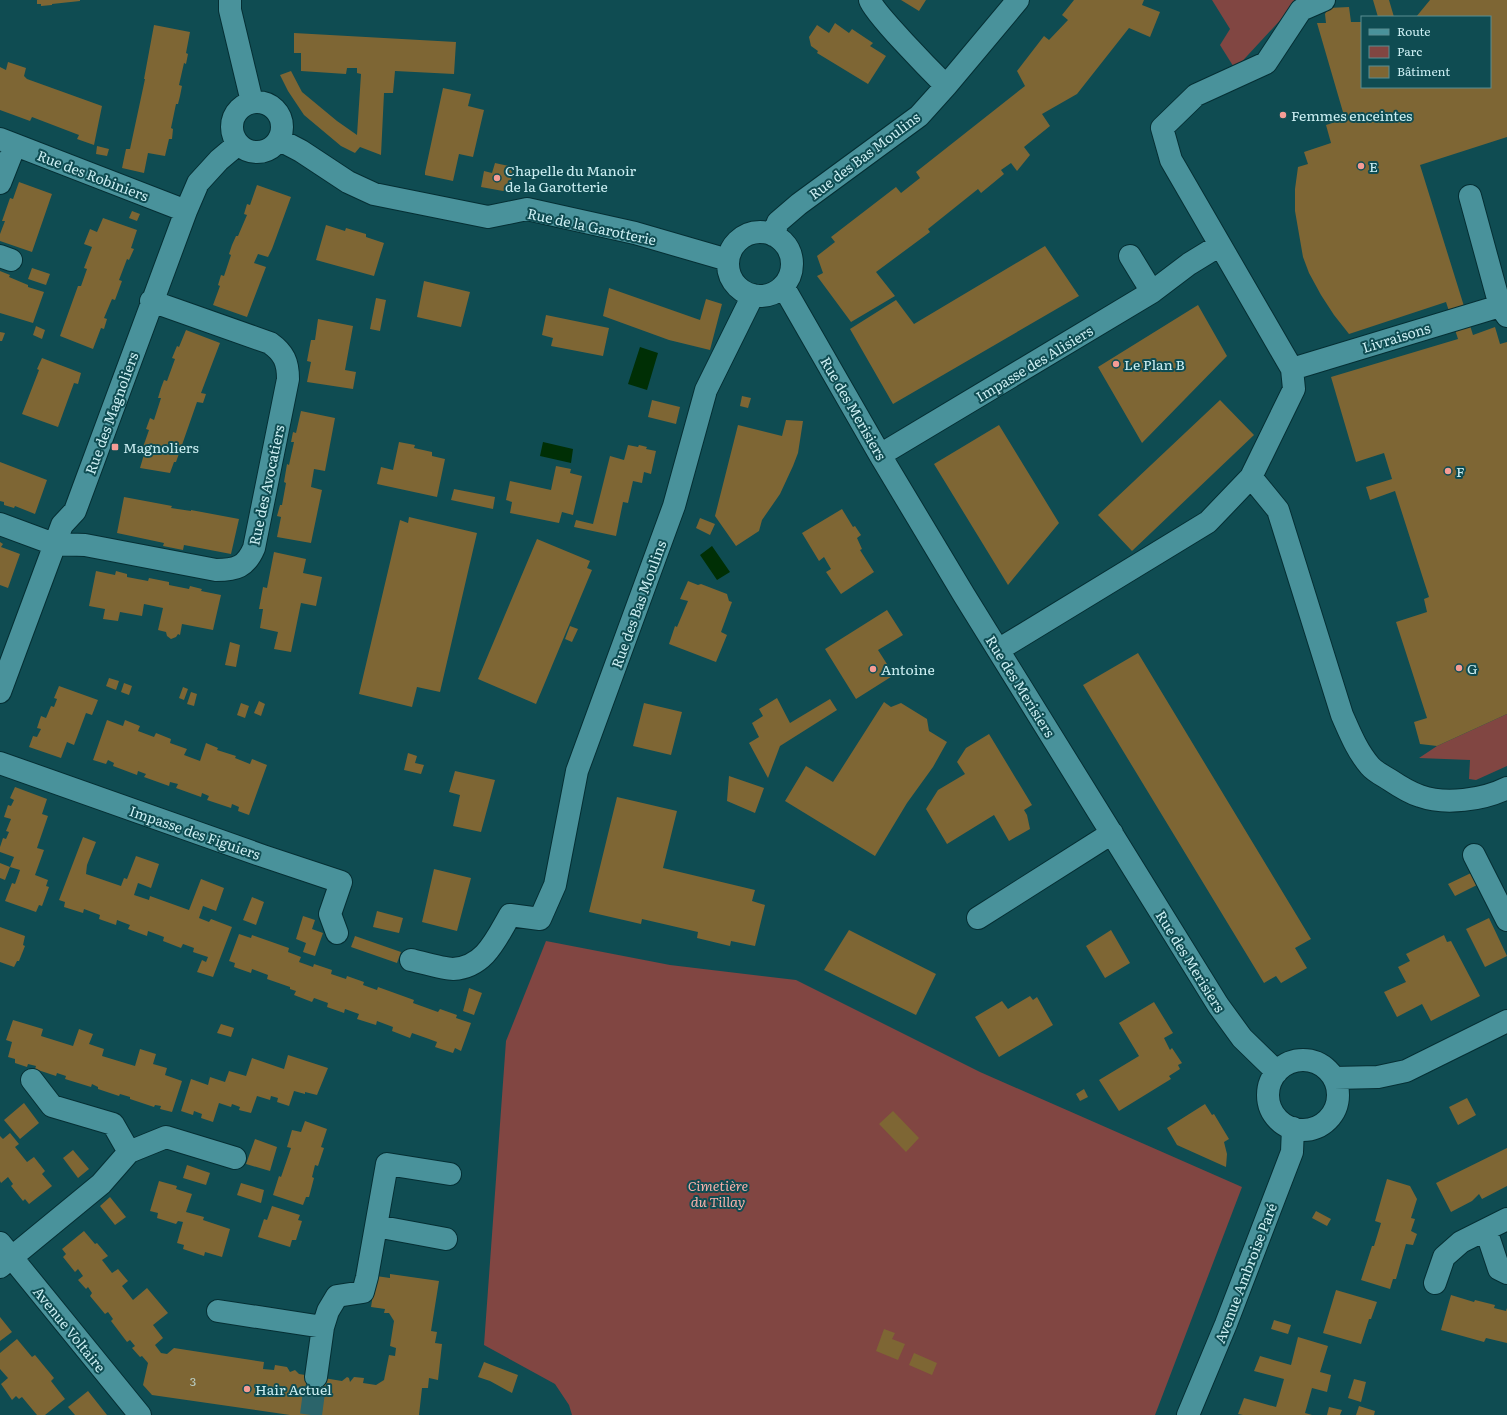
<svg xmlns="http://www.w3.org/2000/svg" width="1507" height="1415" font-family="Literata,serif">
<rect width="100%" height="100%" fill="#0f4c52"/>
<!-- green -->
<path fill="#814642" d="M1212,0h87l-64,69 -15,-24 10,-16z
M1507,714v52l-31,14 -7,-1 1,-19 -51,-2 18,-12z
M546,941l124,24 126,15 184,92 262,115 -87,228h-583l-3,-10 -14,-21 -71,-39 22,-304z"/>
<!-- water -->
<path fill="#002f05" d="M640,347l18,6 -11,37 -19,-6z
M543,442l30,7 -2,14 -31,-7z
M712,546l18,26 -13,8 -17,-25z"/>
<!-- building -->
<path fill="#7e6634" d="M37,0h43v1l-28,3v1l-11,1v-2h-4z
M901,0h25l-7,11z
M1074,0h70l-2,5 18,7 -10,25 -21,-9 -52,66 -35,20 8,12 -26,21 6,8 -13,16 -6,-8 -10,7 3,4 -23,19 -3,-4 -50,40 2,3 -54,40 19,24 -44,26 -34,-46 6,-3 -6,-17 18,-14 -4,-5 65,-50 5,6 19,-15 -4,-6 109,-86 -8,-15 27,-35 5,4 19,-20 -6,-5z
M1373,0h16l5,17h-16z
M1430,0h77v137l-87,28 53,170 22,-8 5,17 7,-2v372l-70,32 -17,-2 -6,-22 13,-4 -31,-96 31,-10 -3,-13 5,-2 -34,-106 -25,9 -4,-13 26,-8 -8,-26 -28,9 -25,-85 127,-38 -12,-37 -97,32 -15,-19 -13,-20 -12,-22 -6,-16 -8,-46v-22l3,-22 10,-3 -4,-12 27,-9 -5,-18 19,-6 -28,-96h9l-1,-9 3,-6 21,-1 2,15h11v65h128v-70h-74z
M835,23l14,10 3,-4 21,14 -3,3 16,10 -18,28 -51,-31 1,-2 -7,-5 -2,-9 8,-12 12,8z
M154,25l36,7 -4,21 2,1 -2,10 -2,-1 -5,22 3,1 -2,10 -2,8h-2l-5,24 2,1 -1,10h-3l-4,17 -17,-3 -4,20 -22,-5 4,-19h4l15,-70h-1z
M294,33l162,9 -2,32 -59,-3 -2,22h-9l-3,62 -21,-8 -5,6 -14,-7 -37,-31 -16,-24 -8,-16 11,-4 11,21 35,29 20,14 4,-61 -4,-1v-5h-10l-1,6 -45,-3v-18h-7z
M8,62l18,6 -2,8 3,3 75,27 -8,39 -17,-6 2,-4 -47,-18 -2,4 -30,-11v-43l6,3z
M443,88l28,6 -3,12 16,4 -11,47 -14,-3 -6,27 -28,-6v-3z
M97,146l12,3 -2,7 -11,-2z
M495,163l19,4 -5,22 -6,2 -22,-4 3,-16 8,2z
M19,182l33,12 -20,58 -32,-11v-7l5,-13h-3l8,-23 3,1z
M257,185l34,12 -19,52 -4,8 -10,-3 -4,9 12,4 -19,50 -34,-12 7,-19 -2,-1 3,-10 3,1 7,-21 -2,-1 3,-9 4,-9h2l9,-21 -3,-1 3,-10 3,1z
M132,211l8,3 -3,7 -8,-3z
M103,218l34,12 -6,18 3,1 -5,11 -2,-1 -8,21 3,1 -7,19 -3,-1 -8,19 3,1 -3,10 -3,-1 -8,21 -33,-13 18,-50h3l6,-17 -3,-1 8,-21 -8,-3 6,-15 7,3z
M326,225l19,6 1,-3 20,6v3l18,6 -10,33 -58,-16z
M1045,246l34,50 -186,108 -43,-75 46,-29 18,24z
M32,268l18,6 -4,11 -18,-6z
M0,271l10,4 -1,2 19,8v2l16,5 -11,31 -33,-10z
M424,281l46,11 -9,35 -44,-10z
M609,288l91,32 6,-21 16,5 -12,46 -41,-10 -66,-24z
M376,298l10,2 -6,31 -10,-2z
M1198,305l29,51 -85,87 -44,-76z
M546,315l63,13 -6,28 -52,-10 2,-8 -11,-3z
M318,319l35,7 -8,44 11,2 -3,17 -46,-7 4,-20 -4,-1 4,-21h4z
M36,326l9,4 -3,9 -9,-4z
M186,330l34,13 -19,50 5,1 -3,9 -6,-1 -21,60h-2l-4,11 -30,-5 5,-17 -3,-1 7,-20 -3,-1 4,-11 4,2 7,-22h-3l3,-10 3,-8 3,1 8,-22 -3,-1 5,-12 2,1z
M0,332l5,1 -3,8h-2z
M42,358l39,15 -3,11 -4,-1 -16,44 -36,-13 17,-44 -2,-1z
M742,396l9,2 -3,10 -8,-2z
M652,400l28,7 -4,17 -28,-7z
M1220,400l34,35 -122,116 -34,-36z
M301,411l34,7 -10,53 -11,-2 -3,18 11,3 -11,53 -34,-6 4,-20 -4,-1 3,-11h2l4,-22 -2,-1 3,-18 2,1 5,-23h-3l2,-10 3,1z
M786,420l17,1 -5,32 -5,13 -13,28 -18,26 -3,11 -23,15 -21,-30 23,-91 44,11z
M999,425l60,98 -51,62 -74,-121z
M399,442l16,3 -1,3 18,4v4l13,3 -8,38 -60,-13 4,-17 12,3z
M628,445l10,2 1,-2 8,2 -1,2 10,2 -5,23 -7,-2 -2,11 -9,-2 -5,22 -5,-1 -7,34 -42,-9 2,-7 17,4 17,-68 14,4z
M0,462l47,18 -12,34 -20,-8 -1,2 -10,-3v-3l-4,-1z
M556,466l15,3 -1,4 12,3 -9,39 -11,-3 -3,11 -49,-10 2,-11 -6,-2 4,-19 41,9z
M454,489l41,8 -2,12 -42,-9z
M124,497l48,9 -1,2 20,3v-1l48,9 -8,35 -47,-9 -1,5 -20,-4 1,-3 -47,-10z
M842,509l11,18 2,-1 6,9 -4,3 5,11 -2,1 14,22 -33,22 -15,-22 5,-3 -7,-12 -5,4 -17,-28z
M409,517l68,16 -37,159 -23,-5 -5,20 -53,-13 41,-174 8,3z
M700,518l15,6 -5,11 -14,-7z
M537,539l53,22 -3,7 5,2 -56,134 -58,-25z
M0,542l3,2 -2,3 19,7 -12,34 -8,-3z
M274,552l32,7 -3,14 19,4 -6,29 -15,-3 -10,49 -17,-3 4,-17 -18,-4 3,-19h-4l4,-22 4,1z
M96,571l19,4 1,-4 11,3v3l21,4 1,-3 20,4v3l20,4 1,-3 12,3 -1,2 20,4 -8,35 -31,-6 -2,11 -2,-1 -2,3 -5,2 -4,-3 -1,-4 -8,-2 5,-22 -19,-4 -2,12 -22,-4 -2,9 -15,-2 2,-10 -16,-3z
M688,581l10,4 3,-1 26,10 2,7 3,1 -11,30 6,3 -11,27 -47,-18 6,-18 2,1 11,-26 -8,-2z
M887,610l16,25 -25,15 16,25 -38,24 -31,-50z
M570,626l8,3 -6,13 -7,-3z
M230,642l10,3 -4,22 -11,-2z
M1138,653l173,286 -16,9 12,20 -26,15 -5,-7 -12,7 -181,-298z
M109,678l10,3 -3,9 -10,-4z
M124,683l8,3 -3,9 -8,-3z
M59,686l39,14 -6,15 -6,-2 -12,32 -7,-3 -6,16 -32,-11 4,-11 4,1 4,-8 -4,-1 4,-12 5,2 5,-12 3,1 3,-8 -3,-1z
M183,687l5,2 -4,11 -5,-2z
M191,692l6,2 -3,12 -7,-2z
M777,698l13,25 40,-24 7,11 -57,36 -12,32 -19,-35 10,-6 -7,-14 11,-7 -4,-7z
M259,701l6,3 -4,12 -7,-3z
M884,702l7,5 10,-4 26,16 2,12 18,11 -14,25 -26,36 -32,53 -90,-55 21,-35 27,16z
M241,703l8,3 -4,12 -8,-3z
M644,703l38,9 -11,43 -38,-9z
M107,720l16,6 2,-6 15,6 -2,5 16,6 2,-4 15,6 -1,4 17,6 -3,6 16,6 6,-18 12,5 -1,2 19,6 -1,2 15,6 2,-5 15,6 -18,50 -11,-4 1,-4 -7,-3 -1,4 -24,-8 2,-4 -7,-3 -1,4 -25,-9 2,-4 -8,-2 -1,4 -25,-9 2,-3 -8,-3 -1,4 -24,-9 1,-3 -6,-3 -2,4 -13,-4z
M989,734l43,71 -8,5 3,5 3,14 -21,12 -15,-26 -47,29 -21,-35 12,-19 27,-16 -8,-12 9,-14z
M408,753l9,3 -2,7 9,2 -3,9 -17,-4z
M455,771l40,9 -14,52 -28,-6 7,-31 -11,-3z
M729,776l35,12 -9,25 -28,-12z
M15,787l32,12 -5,15 6,2 -11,32 7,2 -9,25 13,5 -2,6 3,1 -7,19 -3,-1 -3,7 -31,-11 7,-18 3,1 5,-14 -10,-3 -5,13 -5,-2v-15l10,4 4,-10 -14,-5v-5l3,-9 3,1 3,-7 -3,-1 5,-12 -7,-2 4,-12 3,1 3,-6 -4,-2z
M617,797l60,14 -14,57 92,22 -3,11 13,4 -10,41 -24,-5 -1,5 -33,-8 1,-6 -56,-13 -1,5 -52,-12z
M83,837l13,5 -9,23 -1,9 35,12 3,-8 3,1 9,-23 23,8 -8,24 -13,-5 -4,12 15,5 1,-4 39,14 12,-31 23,9 -8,23 -13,-5 -4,12 10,4 2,-3 21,8 -19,50 -16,-5 5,-12 4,2 2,-5 -15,-5 1,-4 -11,-4 -2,4 -18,-7 1,-4 -16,-6 -1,5 -19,-7 2,-4 -13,-5 -1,5 -17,-6 1,-4 -16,-6 -1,4 -19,-6 1,-5 -6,-2z
M434,869l37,9 -14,53 -35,-9z
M1471,873l6,12 -22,11 -7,-12z
M252,897l12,5 -8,23 -13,-5z
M377,911l26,7 -4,15 -26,-6z
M303,916l12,4 -3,9 11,4 -8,23 -12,-4 3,-9 -10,-4z
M1489,918l18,38 -22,11 -19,-38z
M0,927l25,9 -2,9 2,1 -6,15h-2l-3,6 -14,-5z
M849,930l87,44 -20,41 -92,-45z
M1111,930l19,33 -25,15 -19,-32z
M239,934l12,4 1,-3 37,13 -1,4 13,5 -2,5 14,5 1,-3 18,6 -1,4 15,5 1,-3 17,6 -1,3 14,5 1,-3 36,13 -1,3 25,9 2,-3 17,6 -1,3 15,5 -10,28 -6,-3 -2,5 -18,-6 2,-5 -8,-3 -17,-6 -2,5 -18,-7 1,-4 -16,-6 -1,4 -19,-6 2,-5 -14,-5 -1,4 -17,-6 1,-4 -14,-5 -2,4 -18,-7 2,-4 -6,-2v-2l-23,-8 1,-4 -16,-6 -1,4 -17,-6 1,-4 -6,-2z
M1444,935l3,7 4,-1 29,55 -49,25 -9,-17 -25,13 -13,-25 22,-10 -8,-15 12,-6 -4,-7z
M355,936l46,16 -4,11 -46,-16z
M469,988l13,5 -8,22 -11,-4z
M1030,996l3,4 4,-3 16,28 -54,32 -24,-40 27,-16 6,8z
M1154,1002l19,31 -9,5 6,12 2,-2 10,15 -4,2 2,4 -11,7 2,3 -52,32 -20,-31 40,-24 -20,-33z
M13,1020l30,9 -2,7 32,10 6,-17 14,5 -4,10 15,5 -2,7 33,10 5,-17 16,5 -3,10 14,4 -2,7 17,6 -10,31 -12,-3 1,-3 -6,-1 -1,2 -24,-8v-2l-10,-3 -1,2 -21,-7v-2l-6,-3 -1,3 -26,-8 1,-3 -9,-3 -1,3 -21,-7 1,-3 -8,-2 -1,3 -12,-4v-4l-7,-2 4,-15 -6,-2z
M221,1024l13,4 -3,9 -14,-4z
M288,1055l40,13 -11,27 -12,-3v2l-11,-3 -5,15 -12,-4 1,-4 -7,-2 -1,4 -13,-4 -6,17 -12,-3 1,-3 -8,-3 -1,3 -12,-4 -6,19 -12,-4 1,-4 -8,-3 -1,4 -12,-4 10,-32 17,6 2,-8 15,5 4,-11 17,5 6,-18 32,11z
M1084,1089l4,8 -8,4 -4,-7z
M1467,1098l9,17 -18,10 -9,-18z
M24,1103l15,20 -19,16 -16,-19z
M1205,1104l7,11 2,-1 15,25 -5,3 3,12 -1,13 -49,-22 -10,-17z
M893,1111l26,27 -13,14 -27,-28z
M305,1121l22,8 -6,18 3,1 -6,18 -3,-1 -3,12 2,1 -5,19h-3l-3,8 -30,-10 6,-19 2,1 10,-29 -4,-1 5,-17 9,2z
M10,1133l9,11 -4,3 12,15 7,-5 11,14 -3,3 10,12 -23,18 -4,-5 -2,2 -12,-15 2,-2 -5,-7 -7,6 -1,-2v-45l3,3z
M255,1139l22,8 -7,24 -24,-7z
M1507,1148v38l-25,13 -3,-5 -7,7 -21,11 -15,-29z
M73,1150l16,19 -11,9 -15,-20z
M187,1165l23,8 -4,12 -23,-7z
M1387,1179l23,7 7,13 -6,19 4,1 -4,12 6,3 -4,11 -7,-1 -10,35h-3l-3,10 -29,-9 11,-34h2l7,-23 -6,-2z
M159,1181l18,5 -1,3 16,5 -6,18 18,5 -1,3 27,9 -8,28 -17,-5 -1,4 -21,-7 1,-4 -7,-2 6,-21 -5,-1 -2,3 -19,-6 1,-5 -8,-2z
M241,1183l23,7 -3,13 -24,-8z
M110,1197l16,20 -11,8 -15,-19z
M272,1206l28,9 -2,5 4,1 -6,19h-4l-2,7 -32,-10 6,-18 3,1z
M1316,1211l15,8 -4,7 -15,-8z
M84,1231l11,13 2,-1 11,13 -6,4 10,13 6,-4 10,12 -6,5 11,14 14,-12 21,25 -15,12 10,13 -8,7 6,8 6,1 7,-6 90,14 -1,7 11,1 1,-5 12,2 3,5 5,-2 4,4 43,7 5,-4 2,1 1,4 4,-5 10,1 -1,5 13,2 8,-5 5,-25 6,1 1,-8 -6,-2 4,-25 -5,-8h-5l1,-4 -14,-2 5,-31 14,2v-4l49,7 -8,50 6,1 -2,11 7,1 -4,36 -9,-2 -1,10h-6l-3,27h-129l-138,-20 -9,-10 5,-22 -6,-7 -2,1 -8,-9 3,-2 -5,-6 -3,2 -16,-21 2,-2 -5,-7 -3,2 -15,-18 2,-3 -4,-6 -2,2 -8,-9 5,-4 -5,-7 -3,3 -12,-15 3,-3 -4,-5z
M1336,1290l41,12 -6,17h-2l-8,25 -38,-11z
M1451,1295l23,7 1,-2 20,5 -1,3 12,3 1,-3v35l-21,-5 -2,4 -43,-12z
M0,1317l12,15 -12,9z
M1274,1320l17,5 -3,9 -17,-5z
M884,1329l11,4 -3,6 13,5 -7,16 -22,-9z
M1298,1337l30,9 -8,26 11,3 -4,17 -15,-4 -7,25 7,2h-69l-5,-1 6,-16 32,9 8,-28 -30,-8 6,-15 31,9z
M17,1339l15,18 3,-2 19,23 -3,3 14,18 -20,16h-8l-15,-18 -3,2 -3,-3 -4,4 -11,-16 7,-6 -8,-9v-16z
M914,1353l23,10 -5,12 -23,-10z
M484,1362l34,13 -6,18 -22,-12 -12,-4z
M1354,1379l12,3 -5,20 -13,-4z
M88,1391l19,24h-32l-7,-8z
M1359,1406l16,5 -1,4h-18z
M1329,1407l13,3 -2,5h-13z"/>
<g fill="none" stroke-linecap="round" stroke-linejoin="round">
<!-- minor-tunnel -->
<path stroke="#2b646a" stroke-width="22" stroke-dasharray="22 11" stroke-linecap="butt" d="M311,1415l5,-38"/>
<!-- minor casing -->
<g stroke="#052f34" stroke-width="24">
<path id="minor" d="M230,0v10l22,92
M870,0c3,12 63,73 76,86
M232 127a25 25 0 1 1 50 0a25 25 0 1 1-50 0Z
M0,139l186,72
M280,140l21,11 47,31 26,12 114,23 39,-8 108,24 93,27
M0,183l15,-38
M1470,196l30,110 7,10
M728 264a32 32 0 1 1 64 0a32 32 0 1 1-64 0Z
M773,235l5,-13 21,-18 120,-88 27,-30 72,-86
M0,256l11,4
M783,286l97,169 84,140 254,410 24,33 35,34
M1152,292l37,-28 31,-19
M1292,369l208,-63
M880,455l272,-163 -22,-36
M1251,477l27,33 64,205c8,18 15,36 28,51 5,6 14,10 20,14 9,6 20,13 30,16 25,9 63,4 87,-8
M0,524l54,20 31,1 131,25c20,0 30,-3 38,-22l34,-169c0,-17 -4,-26 -18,-36l-119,-42
M998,650l210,-128 43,-45 43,-88 -2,-20 -121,-209 -9,-32 34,-33 70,-32 35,-53 23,-10
M0,692l62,-167 13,-14 111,-300 12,-28 21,-23 19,-16
M0,763l263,93 78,26 -11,32 7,19
M1474,855l33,65
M978,918l134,-85
M411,960c9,2 33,9 42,9 32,-2 43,-30 57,-54l30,4 15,-34 22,-114 97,-265 32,-116 47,-95
M1268 1095a35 35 0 1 1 70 0a35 35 0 1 1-70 0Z
M1334,1078l44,-1 28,-6 101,-50
M32,1080l20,26 61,18 16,28
M376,1226l70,13
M1486,1230l13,39 8,4
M0,1243l140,172
M0,1267l101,-83 28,-32 37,-15 69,21
M1435,1283l9,-26 17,-15 46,-23
M218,1311l105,16
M316,1377l7,-50 5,-16 9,-15 26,-4 4,-15 20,-113 63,10
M1188,1415l38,-91 66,-172 1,-24"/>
</g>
<!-- minor -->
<use href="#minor" stroke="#49929b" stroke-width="22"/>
</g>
<!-- markers -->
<g fill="#f59c95" stroke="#0f4c52" stroke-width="1.5">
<circle cx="1283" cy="115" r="4"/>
<circle cx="1361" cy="166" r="4"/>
<circle cx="497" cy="178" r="4"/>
<circle cx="1116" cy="364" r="4"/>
<rect x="111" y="443" width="8" height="8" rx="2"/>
<circle cx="1448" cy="471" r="4"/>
<circle cx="1459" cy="668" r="4"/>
<circle cx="873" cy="669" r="4"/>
<circle cx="247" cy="1389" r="4"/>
</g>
<g text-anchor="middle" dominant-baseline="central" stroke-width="4" stroke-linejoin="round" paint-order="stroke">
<!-- number labels -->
<g font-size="12" fill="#b8ccc2">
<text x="193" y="1381">3</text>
</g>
<!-- poi labels -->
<g font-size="14" fill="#cbeef2" stroke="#0f4c52" text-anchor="start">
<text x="1291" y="115">Femmes enceintes</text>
<text x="1369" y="166">E</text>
<text x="505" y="170">Chapelle du Manoir<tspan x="505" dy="16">de la Garotterie</tspan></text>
<text x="1124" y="364">Le Plan B</text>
<text x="123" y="447">Magnoliers</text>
<text x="1456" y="471">F</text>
<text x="1467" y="668">G</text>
<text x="881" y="669">Antoine</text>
<text x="255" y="1389">Hair Actuel</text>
</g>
<!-- street labels -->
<g font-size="14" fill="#cbeef2" stroke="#0f4c52">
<text transform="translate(864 155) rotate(-37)">Rue des Bas Moulins</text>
<text transform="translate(93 175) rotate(21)">Rue des Robiniers</text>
<text transform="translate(592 226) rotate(12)">Rue de la Garotterie</text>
<text transform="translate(1396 337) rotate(-17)">Livraisons</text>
<text transform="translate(1034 363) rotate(-31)">Impasse des Alisiers</text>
<text transform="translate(854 408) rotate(60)">Rue des Merisiers</text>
<text transform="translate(111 413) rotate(-70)">Rue des Magnoliers</text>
<text transform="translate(266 485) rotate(-78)">Rue des Avocatiers</text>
<text transform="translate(638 604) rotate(-70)">Rue des Bas Moulins</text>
<text transform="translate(1021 686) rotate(58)">Rue des Merisiers</text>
<text transform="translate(195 832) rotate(19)">Impasse des Figuiers</text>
<text transform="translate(1191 961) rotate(58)">Rue des Merisiers</text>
<text transform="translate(1245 1273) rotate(-69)">Avenue Ambroise Paré</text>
<text transform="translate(70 1329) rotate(51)">Avenue Voltaire</text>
</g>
<!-- park labels -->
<g font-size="14" font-style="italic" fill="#f5afa9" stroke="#0f4c52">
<text x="718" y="1185">Cimetière<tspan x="718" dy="16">du Tillay</tspan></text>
</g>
</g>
<!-- legend -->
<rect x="1361" y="16" width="130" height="72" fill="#0f4c52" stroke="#5a8d92"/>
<rect x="1369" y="29" width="20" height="6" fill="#49929b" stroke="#5a8d92"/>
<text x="1397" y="36" font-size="12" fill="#cbeef2">Route</text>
<rect x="1369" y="46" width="20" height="12" fill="#814642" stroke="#5a8d92"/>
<text x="1397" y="56" font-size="12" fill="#cbeef2">Parc</text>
<rect x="1369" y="66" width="20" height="12" fill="#7e6634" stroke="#5a8d92"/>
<text x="1397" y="76" font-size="12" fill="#cbeef2">Bâtiment</text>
</svg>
